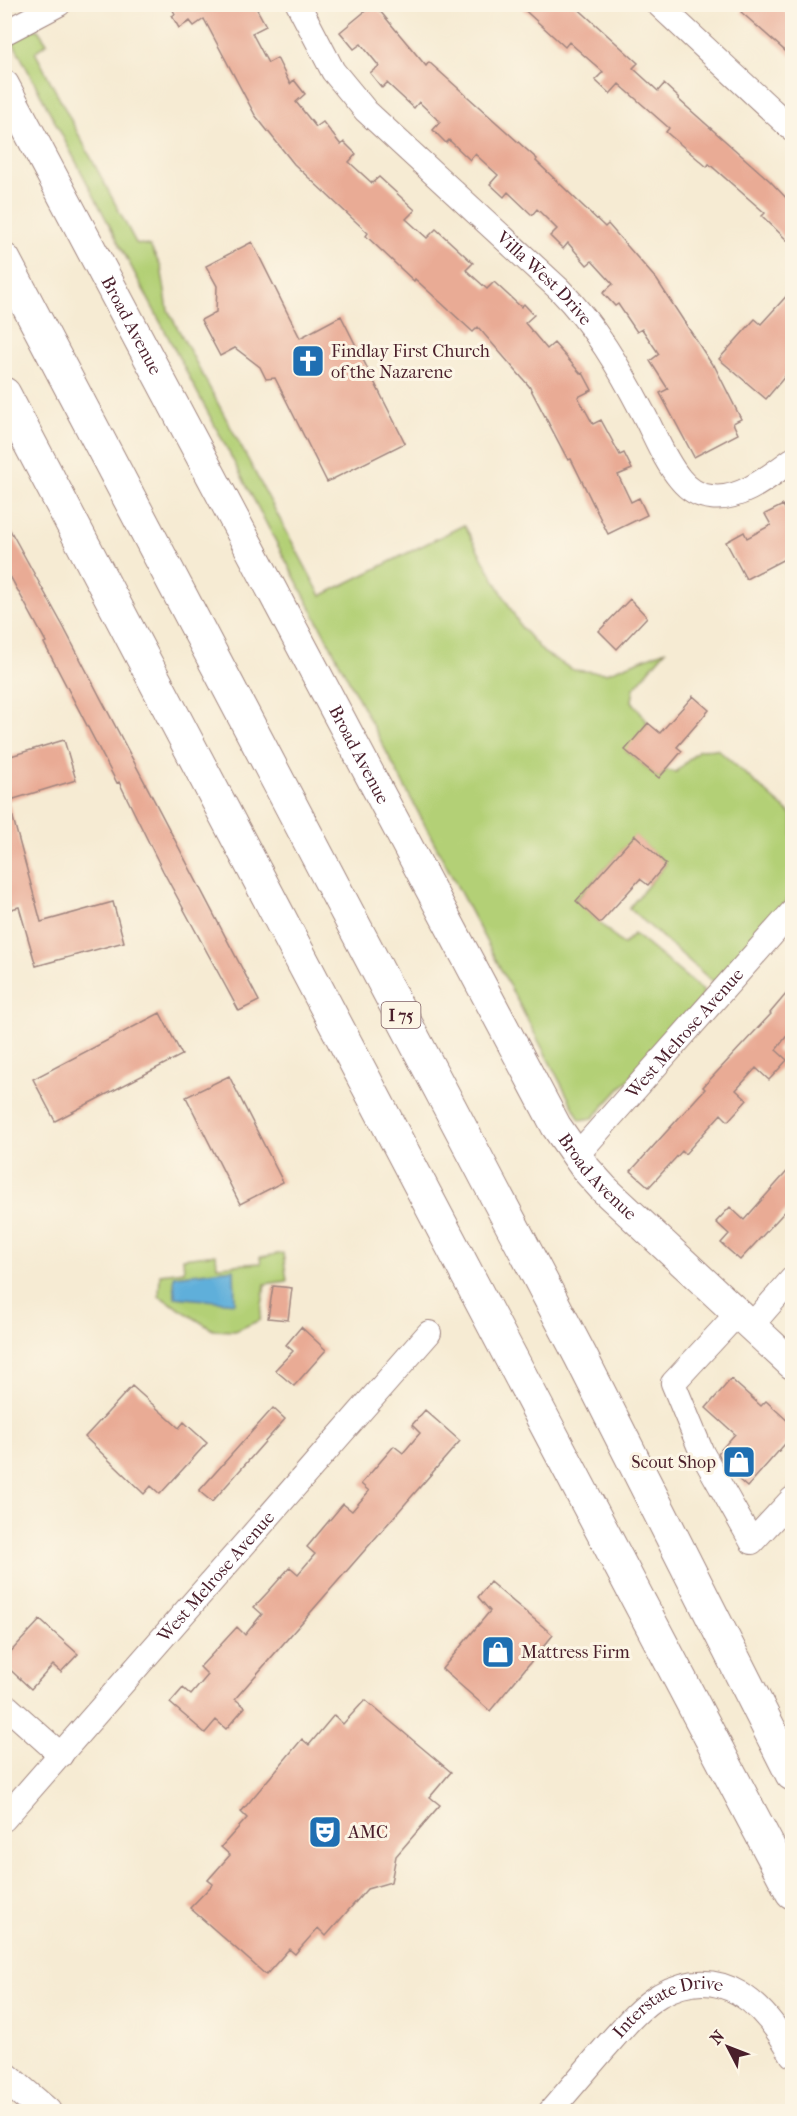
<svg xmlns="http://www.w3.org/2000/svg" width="797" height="2116" font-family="'IM FELL French Canon',serif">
<rect width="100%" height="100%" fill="#fcf5e5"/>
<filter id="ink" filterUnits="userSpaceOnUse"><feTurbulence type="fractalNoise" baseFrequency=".0167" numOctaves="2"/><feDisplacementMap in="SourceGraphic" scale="12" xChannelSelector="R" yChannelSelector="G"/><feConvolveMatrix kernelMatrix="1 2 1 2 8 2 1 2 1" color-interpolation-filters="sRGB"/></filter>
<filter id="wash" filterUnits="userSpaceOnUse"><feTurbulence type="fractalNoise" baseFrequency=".008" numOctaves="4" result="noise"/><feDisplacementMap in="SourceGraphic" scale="24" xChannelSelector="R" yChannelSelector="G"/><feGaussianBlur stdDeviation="1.35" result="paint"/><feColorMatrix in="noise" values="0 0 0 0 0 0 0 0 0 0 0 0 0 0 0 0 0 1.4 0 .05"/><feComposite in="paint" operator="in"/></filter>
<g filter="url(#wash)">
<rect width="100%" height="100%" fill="#f6ebd3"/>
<!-- green -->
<path fill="#b3d076" stroke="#7e7850" stroke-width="1.5" d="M32,29l6,1 9,13 -12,9 101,191 14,3 11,21 7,43 153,286 143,-71 57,102 23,26 29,17 34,3 59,-23 -32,38 -2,13 16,22 -22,28 33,27 7,-8 10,2 23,-22 18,-1 75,66v80l-74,85 -6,1 -83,-73 37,-44 -31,-28 -59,64 47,45 11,-11 69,57 1,6 -111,121 -13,2 -2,-4 -565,-1074z
M283,1253l4,28 -22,3 -5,36 -25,11 -22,-1 -54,-34 1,-22 24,-3 -1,-13 33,-4 1,12 44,-3 -1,-6z"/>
<!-- water -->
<path fill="#5fafda" stroke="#546782" stroke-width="1.5" d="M234,1269l1,34 -60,-6 -1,-21z"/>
<g id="blocks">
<!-- building -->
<path fill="#e9ab95" d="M170,4h84l12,22 -14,7 16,30 9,-5 13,26 4,-4 11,14 -9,8 20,25 7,-5 18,23 3,-3 12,12 -7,8 23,21 7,-6 36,33 -9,9 21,19 9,-9 37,34 -7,7 21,19 7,-7 27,25 3,-3 10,11 -9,8 22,26 7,-6 27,31 2,-1 9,17 -14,7 15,27 8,-4 19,35 4,-2 8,16 -14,6 13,27 8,-4 8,17 -39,19 -37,-75 -3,1 -39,-74 -51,-59 -5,5 -58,-53 -1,2 -48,-45 2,-3 -74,-69 -39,-49 -51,-96 -10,7 -4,-5 -11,7 -7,-12 3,-2z
M374,4l52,62 3,-4 108,97 -1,2 69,66 3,-3 49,56 56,86 1,-1 27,54 -8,4 5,11 -44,23 -34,-64 8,-4 -18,-28 9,-7 -17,-25 -5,3 -19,-28 -3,2 -12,-13 10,-9 -21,-23 -5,4 -19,-22 -5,6 -13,-13 7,-7 -20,-20 -5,6 -24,-23 -4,5 -14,-13 8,-9 -23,-21 -5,6 -21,-20 -3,3 -13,-13 7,-8 -21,-20 -5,6 -27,-25 -5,5 -12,-15 9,-7 -18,-22 -7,5 -14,-17z
M518,4h55l65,59 -5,5 25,23 6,-7 15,14 -1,1 92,82 22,23v41l-30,-29 3,-3 -56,-49 -2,3 -41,-35 3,-4 -50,-44 -9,10 -15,-14 8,-8 -34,-30 -4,5z
M747,4h31l14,14v39l-51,-45z
M252,242l48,96 41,-22 64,127 -78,39 -52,-104 -9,1 -6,-12 -25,-19 -15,8 -19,-36 15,-8 1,-26 -11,-20z
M792,290v78l-26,31 -47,-40 36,-40 6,5z
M783,505l9,18v32l-46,24 -20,-37 18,-10 3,6 24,-13 -6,-11z
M4,519l59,107 196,375 -20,10 -76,-140 -44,-89 -2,1 -73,-140 2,-1 -42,-77z
M630,599l17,18 -30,32 -18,-18z
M693,696l16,14 -32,37 5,4 -23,27 -34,-28 23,-27 12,10z
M64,740l12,40 -72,22v-44z
M9,803l32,119 72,-20 11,40 -88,24 -17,-59 -15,4v-107z
M635,835l31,29 -18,21 -8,-6 -40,44 -24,-22z
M792,987v42l-16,21 11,10 -18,20 -13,-12 -20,22 11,10 -19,21 -7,-7 -36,40 -3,-3 -33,36 -18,-16 74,-82 -2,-2 68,-73 -1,-1z
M160,1013l22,42 -127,66 -22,-42z
M229,1076l54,106 -43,22 -54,-107z
M792,1166v38l-52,56 -19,-17 8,-9 -13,-12 14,-15 14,13z
M273,1286l19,2 -4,32 -20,-2z
M301,1327l25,23 -32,36 -19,-16 18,-19 -7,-6z
M731,1379l30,27 5,-5 26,24v11l-45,51 -20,-18 -9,-16 17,-19 -29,-26z
M132,1386l47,42 5,-6 23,21 -47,51 -9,-8 -7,8 -59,-57z
M273,1408l12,11 -73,83 -13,-11z
M425,1410l35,31 -225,258 10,8 -19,22 -10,-9 -11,13 -35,-30 13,-15 8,7 17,-20 -8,-8 14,-15 23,-25 8,8 17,-21 -8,-7 14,-15 22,-25 8,7 17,-20 -8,-7 36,-43 9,7 17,-20 -8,-7 33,-38 9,7 17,-20 -8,-8z
M490,1582l63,53 -63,76 -48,-42 48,-58 -12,-14z
M40,1620l38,34 -17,18 -8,-7 -22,24 -27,-25v-5z
M365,1700l86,72 -21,25 10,8 -44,51 -5,26 -24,7 -41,47 -8,-8 -23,26 -6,-5 -23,26 -76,-67 23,-24 -5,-4 22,-25 -9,-8 26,-29 -6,-6 61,-73 7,6 25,-30 9,9z"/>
</g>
</g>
<g filter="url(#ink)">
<use href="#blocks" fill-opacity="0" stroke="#a0857f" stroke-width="1.5"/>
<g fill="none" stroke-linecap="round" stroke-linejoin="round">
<!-- minor casing -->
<g stroke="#a0857f" stroke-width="26">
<g id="minor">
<path id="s1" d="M298,4l35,67 33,40 194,179c35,36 59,77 82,121 12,22 22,49 38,68 8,10 19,17 31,18 29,4 59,-21 81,-37"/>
<path d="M658,4l134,125"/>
<path d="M4,33l55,-29"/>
<path id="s2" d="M576,1156l216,-244"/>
<path d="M737,1314l-64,69 29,70 50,89 40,-43"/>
<path d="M751,1326l41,-47"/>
<path d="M4,1704l57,51"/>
<path id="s3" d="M4,1819l425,-486"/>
<path id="s4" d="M550,2112c18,-21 36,-42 54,-63 17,-19 34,-41 56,-54 61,-34 105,9 132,60"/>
</g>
</g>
<!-- major casing -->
<g stroke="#a0857f" stroke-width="32">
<g id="major">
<path id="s5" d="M4,85l552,1041 30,43 18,20 188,175"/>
<path d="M4,2076l42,36"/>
</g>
</g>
<!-- highway casing -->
<g stroke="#a0857f" stroke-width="35">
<path id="highway" d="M4,260l576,1095 212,419
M4,394l788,1498"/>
</g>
<!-- minor -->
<use href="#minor" stroke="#fff" stroke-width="24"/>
<!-- major -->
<use href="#major" stroke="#fff" stroke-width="30"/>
<!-- highway -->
<use href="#highway" stroke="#fff" stroke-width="33"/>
</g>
</g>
<!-- icons -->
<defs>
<g id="church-square" transform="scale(1.725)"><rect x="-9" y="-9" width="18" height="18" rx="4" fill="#1f6fb2" stroke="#fcf5e5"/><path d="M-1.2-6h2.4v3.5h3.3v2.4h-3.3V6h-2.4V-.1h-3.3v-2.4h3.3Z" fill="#fff"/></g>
<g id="shop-square" transform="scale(1.725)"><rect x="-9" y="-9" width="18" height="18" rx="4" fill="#1f6fb2" stroke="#fcf5e5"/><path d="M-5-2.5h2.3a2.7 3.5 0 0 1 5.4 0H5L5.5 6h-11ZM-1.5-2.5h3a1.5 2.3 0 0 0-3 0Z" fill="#fff"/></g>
<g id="theatre-square" transform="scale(1.725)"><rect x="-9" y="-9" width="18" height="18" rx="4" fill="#1f6fb2" stroke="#fcf5e5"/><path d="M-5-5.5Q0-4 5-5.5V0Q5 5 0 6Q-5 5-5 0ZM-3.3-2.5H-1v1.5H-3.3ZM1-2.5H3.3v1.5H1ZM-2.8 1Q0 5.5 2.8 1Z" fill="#fff"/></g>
</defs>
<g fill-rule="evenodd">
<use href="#church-square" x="308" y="361"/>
<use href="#shop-square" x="739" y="1462"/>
<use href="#shop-square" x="498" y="1652"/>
<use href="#theatre-square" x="325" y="1832"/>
</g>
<g text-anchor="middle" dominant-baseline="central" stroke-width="6" stroke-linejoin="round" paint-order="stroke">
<!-- shield labels -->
<rect fill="#fcf5e5" stroke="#7f5f63" stroke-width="1.5" x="381.5" y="1002" width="39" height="26" rx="4.5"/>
<g font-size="16" font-weight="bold" fill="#4a1f2b">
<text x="401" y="1015">I 75</text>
</g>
<!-- street labels -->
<g font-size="18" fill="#4a1f2b" stroke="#fcf5e5">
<text stroke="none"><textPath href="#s1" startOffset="372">Villa West Drive</textPath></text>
<text stroke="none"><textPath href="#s5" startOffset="272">Broad Avenue</textPath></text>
<text stroke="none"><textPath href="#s5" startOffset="758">Broad Avenue</textPath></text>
<text stroke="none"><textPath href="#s2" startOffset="164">West Melrose Avenue</textPath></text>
<text stroke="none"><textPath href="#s5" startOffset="1244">Broad Avenue</textPath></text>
<text stroke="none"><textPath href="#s3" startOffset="322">West Melrose Avenue</textPath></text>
<text stroke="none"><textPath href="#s4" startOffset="164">Interstate Drive</textPath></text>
</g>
<!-- poi labels -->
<g font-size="18" fill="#4a1f2b" stroke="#fcf5e5" text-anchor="start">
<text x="331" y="351">Findlay First Church<tspan x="331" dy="21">of the Nazarene</tspan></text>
<text x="716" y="1462" text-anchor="end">Scout Shop</text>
<text x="521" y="1652">Mattress Firm</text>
<text x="348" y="1832">AMC</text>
</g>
</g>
<!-- margin -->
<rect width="797" height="2116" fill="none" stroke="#fcf5e5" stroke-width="24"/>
<!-- north arrow -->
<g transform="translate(728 2047) rotate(312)" stroke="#fcf5e5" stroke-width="4.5" paint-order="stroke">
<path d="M0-4.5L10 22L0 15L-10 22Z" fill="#4a1f2b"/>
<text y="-9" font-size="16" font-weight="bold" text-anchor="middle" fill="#4a1f2b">N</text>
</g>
</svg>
